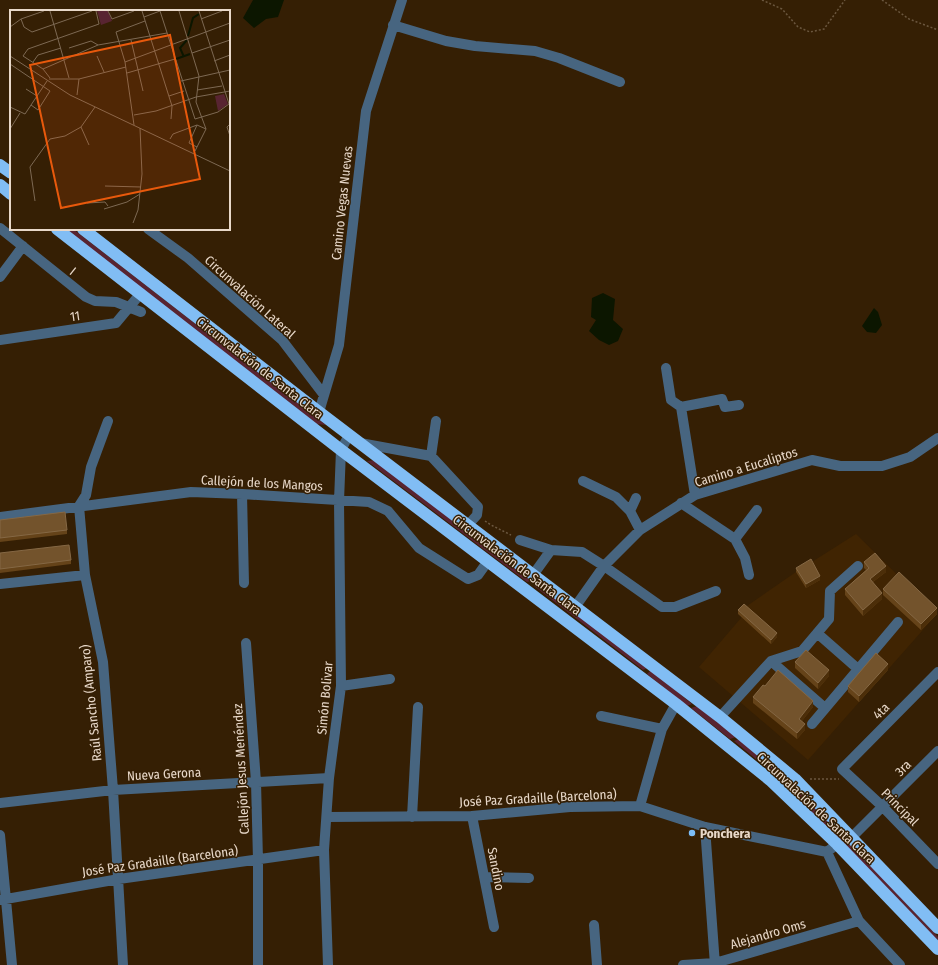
<svg xmlns="http://www.w3.org/2000/svg" width="938" height="965" font-family="'Fira Sans Condensed',sans-serif">
<rect width="100%" height="100%" fill="#351f04"/>
<!-- built -->
<path fill="#402402" d="M856,534l81,80 -129,146 -109,-93 42,-49 3,-10 52,-36z"/>
<!-- green -->
<path fill="#582431" d="M65,229h8l253,196 -9,-1z
M376,460l155,121 -4,1 -160,-121z
M536,583l111,85 -4,2 -109,-84z
M651,670l41,34 -5,2 -40,-32z
M697,706l39,31 -6,2 -39,-31z
M739,739l40,33 -5,2 -40,-33z
M783,777l39,36 -9,1 -36,-36z
M826,817l112,120v8l-120,-127z"/>
<!-- water -->
<path fill="#0c1600" d="M253,0h31l-6,17 -12,2 -12,9 -11,-10z
M603,293l12,6 -2,21 10,9 -5,12 -9,4 -10,-5 -10,-9 7,-11 -5,-3 1,-19z
M874,308l4,4 4,13 -6,8 -9,-1 -5,-6z"/>
<g fill="none" stroke-linecap="round" stroke-linejoin="round">
<!-- path -->
<path stroke="#6b573f" stroke-width="1.5" stroke-dasharray="2 2" stroke-linecap="butt" d="M762,0l20,9 16,18 12,5 14,-3 21,-29
M882,0l27,19 29,11
M485,521l6,4 20,10
M810,779h29"/>
<!-- minor -->
<path stroke="#476580" stroke-width="10" d="M393,25l53,16 29,5 60,5 24,7 61,24
M0,228l86,69 9,4 21,1 25,10
M148,229l40,29 94,82 42,55
M0,277l23,-31
M0,340l116,-17 25,-30
M666,368l5,32 10,7 14,88
M681,407l41,-8 3,8 14,-2
M319,412l20,-67 27,-234 36,-111
M108,421l-17,46 -5,28 -7,11 6,69 18,87 10,128 10,175
M360,443l71,13 47,51 -1,8 -9,10
M431,456l5,-35
M583,481l33,16 14,14
M242,494l2,89
M636,498l-6,13 10,19
M681,503l54,36 10,19 4,17
M0,517l191,-25 51,2 127,8 19,9 31,37 49,31 10,-4 10,-14
M735,539l22,-29
M520,540l31,10 31,2 22,14 58,41h13l41,-16
M533,575l18,-25
M0,584l85,-9
M575,607l29,-41 36,-36 55,-35 117,-35 28,6h42l28,-9 28,-19
M817,633l41,36
M246,643l10,139 2,78v105
M771,661l54,47
M938,672l-96,97 41,38 55,57
M341,686l49,-7
M601,716l61,13
M720,717l51,-56 31,-10 27,-32 1,-28 28,-25
M812,724l86,-102
M0,803l113,-13 216,-12
M640,806l22,-77 14,-25
M472,816l22,111
M327,817l145,-1 98,-9 70,-1 65,21 122,25 10,-8
M412,817l6,-110
M705,827l10,138
M0,835l12,130
M852,837l86,-86
M827,852l32,69 41,44
M484,877l45,1
M0,900l119,-21 205,-29
M594,925l3,40
M328,965l-4,-115 5,-72 12,-92 -2,-185 2,-51 8,-15
M683,965l32,-2 144,-42"/>
<!-- highway -->
<path stroke="#81bdf4" stroke-width="12" d="M0,165l11,8
M0,185l11,9
M57,229l284,221 335,254 94,76 67,64 101,105
M83,229l236,183 401,305 75,62 143,149"/>
</g>
<!-- wall -->
<path fill="#654319" d="M0,520l67,10v4l-67,8z
M0,553l71,7v4l-71,9z
M864,562l22,10 -13,10 9,17 -19,17 -18,-21v-6l21,-19 -2,-2z
M796,568l24,12 -14,8 -10,-16z
M883,589l54,25 -16,16 -38,-35z
M738,610l39,27 -6,7 -33,-30z
M795,662l34,14 -11,13 -23,-21z
M888,670l-29,32 -11,-10v-6z
M765,686l48,21 -11,14 3,9 -8,9 -44,-36v-6z"/>
<!-- shaded-wall -->
<path fill="#4c2e09" d="M886,566v6l-16,12v-5z
M820,576v4l-14,8v-4z
M882,593v6l-19,17v-6z
M937,608v6l-16,16v-6z
M777,633v4l-6,7v-4z
M888,664v6l-29,32v-6z
M829,670v6l-11,13v-6z
M813,701v6l-14,18v-6z
M805,724v6l-8,9v-6z"/>
<!-- building -->
<path fill="#73532c" stroke="#856845" d="M65,512l2,18 -67,8v-18z
M69,545l2,15 -71,9v-16z
M875,553l11,13 -16,13 12,14 -19,17 -18,-21 24,-21 -5,-6z
M811,559l9,17 -14,8 -10,-16z
M899,572l38,36 -16,16 -38,-35z
M744,604l33,29 -6,7 -33,-30z
M806,650l23,20 -11,13 -23,-21z
M876,653l12,11 -29,32 -11,-10z
M778,670l35,31 -14,18 6,5 -8,9 -44,-36 10,-12 2,1z"/>
<!-- markers -->
<circle fill="#7cbef9" stroke="#351f04" stroke-width="1.5" cx="692" cy="833" r="4"/>
<g text-anchor="middle" dominant-baseline="central" stroke-width="3" stroke-linejoin="round" paint-order="stroke">
<!-- street labels -->
<g font-size="13" fill="#e8d8c9" stroke="#351f04">
<text transform="translate(342 203) rotate(-84)">Camino Vegas Nuevas</text>
<text transform="translate(73 271) rotate(39)">I</text>
<text transform="translate(250 297) rotate(42)">Circunvalación Lateral</text>
<text transform="translate(75 316) rotate(-8)">11</text>
<text transform="translate(260 368) rotate(38)">Circunvalación de Santa Clara</text>
<text transform="translate(746 467) rotate(-17)">Camino a Eucaliptos</text>
<text transform="translate(262 483) rotate(3)">Callejón de los Mangos</text>
<text transform="translate(517 565) rotate(37)">Circunvalación de Santa Clara</text>
<text transform="translate(325 698) rotate(-85)">Simón Bolivar</text>
<text transform="translate(91 703) rotate(-96)">Raúl Sancho (Amparo)</text>
<text transform="translate(881 711) rotate(-45)">4ta</text>
<text transform="translate(903 768) rotate(-45)">3ra</text>
<text transform="translate(241 769) rotate(-93)">Callejón Jesus Menéndez</text>
<text transform="translate(164 774) rotate(-3)">Nueva Gerona</text>
<text transform="translate(538 798) rotate(-3)">José Paz Gradaille (Barcelona)</text>
<text transform="translate(900 807) rotate(45)">Principal</text>
<text transform="translate(816 808) rotate(43)">Circunvalación de Santa Clara</text>
<text transform="translate(160 861) rotate(-8)">José Paz Gradaille (Barcelona)</text>
<text transform="translate(496 869) rotate(79)">Sandino</text>
<text transform="translate(768 934) rotate(-16)">Alejandro Oms</text>
</g>
<!-- poi labels -->
<g font-size="13" font-weight="bold" fill="#e8d8c9" stroke="#351f04" text-anchor="start">
<text x="700" y="833">Ponchera</text>
</g>
</g>
<!-- overview -->
<g transform="translate(10 10)">
<rect width="220" height="220" fill="#351f04"/>
<path d="M87,1h11l4,10 -11,4zM214,84l4,10 -10,7 -3,-15z" fill="#582431"/>
<path fill="none" stroke="#0c1600" stroke-width="2" d="M178,26l5,-18 6,-4M174,47l-4,-9 7,-8M166,49l14,-5"/>
<path fill="none" stroke="#7d6953" stroke-width="1" d="M40,1l19,67M98,1l4,8 22,-8M132,1l30,95 -1,13M150,1l35,108 23,-7 11,-8M169,1l20,65 -3,26 10,27 -11,22M189,1l31,96M134,7l16,-6M11,9l3,8 8,5 60,-21M191,9l21,-8M0,17l11,-8 23,-8M121,30l12,51M59,38l22,-7 7,4M182,43l38,-13M0,46l60,39 160,76M87,46l7,16M204,51l16,-6M23,52l5,-7 23,-7M115,52l105,-39M0,54l40,27 -12,19 -7,-5M33,59l55,-24 69,-12M117,63l48,-14M40,68l-7,-9 -20,-13 5,-7 71,-25 -3,-13M39,69h30l47,-12M171,71l49,-11M16,79l11,7M187,80l25,-4M67,85l2,-16M159,86l15,-5M0,97l15,7 22,-33M124,105l22,-4 40,-14 34,-6M220,114l-3,3 3,9M124,115l-9,-63 -9,-30 29,-11M71,117l8,18M0,119l10,-16M160,129l3,-5 24,-9 9,4M187,137l-8,-4 8,-18M95,176l36,1M25,191l-5,-34 20,-28 15,-3 16,-9 14,-20M77,193l18,-1 3,4M94,199l23,-7 13,-8M123,213l5,-13 4,-36 -2,-46"/>
<path fill="#e8590c" fill-opacity="0.15" stroke="#e8590c" stroke-width="2" d="M160,25l30,144 -139,29 -31,-143z"/>
<rect width="220" height="220" fill="none" stroke="#e8d8c9" stroke-width="2"/>
</g>
</svg>
